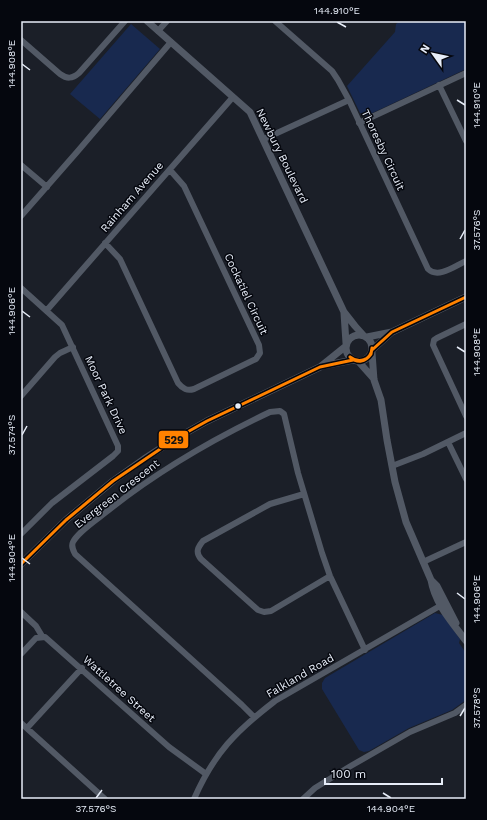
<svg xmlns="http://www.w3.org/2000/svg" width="487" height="820" font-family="'Work Sans',sans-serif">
<rect width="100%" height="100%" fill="#1b1f28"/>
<!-- green -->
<path fill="#18294f" d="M400,21h66v48l-100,47 -6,-3 -13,-27 48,-54 1,-8z
M131,24l29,25 -60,70 -30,-25z
M435,613l8,2 17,24 -1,4 7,10v47l-14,10 -43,18 -40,23 -5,1 -5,-2 -37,-61v-6l3,-5z"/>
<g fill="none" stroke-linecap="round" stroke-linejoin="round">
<!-- minor -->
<path stroke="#525965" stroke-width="6" d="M275,21l57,50 6,9 11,20 79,169c10,10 27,-3 38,-8
M158,31l9,-10
M21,40l39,34c7,5 12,5 19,-1l46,-52
M439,85l27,56
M359,123l107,-50
M264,139l85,-39
M21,165l26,22
M21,216l56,-64 94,-110
M105,243l15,16 58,124c5,6 9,8 16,6l62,-30 4,-6 -1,-8 -75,-159 -14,-16
M21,288l41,37 56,121v5l-5,5 -61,47 -31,31
M47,310l186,-213
M466,324l-29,14 -3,2 -1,5 33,71
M21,396l34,-39 5,-4 13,-6
M448,442l18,37
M392,466l31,-12 43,-21
M304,494l-34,10 -67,37c-5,6 -8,11 -2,18l57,51 6,2 7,-1 59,-35
M423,562l43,-20
M21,612l15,14 6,10
M21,654l15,-16 9,-1 124,110 37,27
M254,717l-12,-12 -167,-151c-2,-4 -4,-8 -2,-12 5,-10 23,-22 32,-29 51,-41 106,-73 165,-101l10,-1 4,3 14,59 24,80 8,23 35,74
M21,723l84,76
M27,728l55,-60
M194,799c20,-46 42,-68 81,-98l170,-98
M303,799l12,-11 34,-21 61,-35 45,-19 11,-8"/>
<!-- tertiary -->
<path stroke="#525965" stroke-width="7" d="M147,21l103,91 94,200 11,14 9,10
M344,313l2,30
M346 348a13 13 0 1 1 26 0a13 13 0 1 1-26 0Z
M367,337l25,-5
M372,350l20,-18 74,-35
M372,353l2,27 7,20 6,40 8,42 11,40 25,58c4,24 21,42 35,61
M358,361l16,18
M322,366l31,-6
M21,564l45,-44 47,-39 31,-22 31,-20 32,-18 113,-54 26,-21
M431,580l6,6 19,37"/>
<!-- bus-1 casing -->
<g stroke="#05070e" stroke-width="6">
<path id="bus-1" d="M372,350l20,-18 74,-35
M350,357c9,7 21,3 22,-9
M350,357c8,7 15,5 21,-3l1,-6
M21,564l45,-44 47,-39 62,-42 32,-18 113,-54 33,-7"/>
</g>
<!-- bus-1 -->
<use href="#bus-1" stroke="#ff8200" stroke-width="3"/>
</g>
<!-- ticks -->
<path fill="none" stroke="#e7edf8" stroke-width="1.5" d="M337,22l9,5M22,64l8,6M457,100l8,5M460,239l5,-9M22,311l8,6M457,347l8,5M22,435l5,-9M22,558l8,6M457,593l8,6M460,716l5,-8M383,793l8,5M96,798l6,-8"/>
<!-- markers -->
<circle fill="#e7edf8" stroke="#05070e" stroke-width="1.5" cx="238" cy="406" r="3.5"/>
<g text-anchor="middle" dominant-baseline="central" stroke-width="3" stroke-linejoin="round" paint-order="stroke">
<!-- street labels -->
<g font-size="11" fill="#e7edf8" stroke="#05070e">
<text transform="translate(383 150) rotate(65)">Thoresby Circuit</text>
<text transform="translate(282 156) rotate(64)">Newbury Boulevard</text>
<text transform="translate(132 197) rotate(-49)">Rainham Avenue</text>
<text transform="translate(246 294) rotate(65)">Cockatiel Circuit</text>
<text transform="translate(106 395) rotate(65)">Moor Park Drive</text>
<text transform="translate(117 494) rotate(-38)">Evergreen Crescent</text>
<text transform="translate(300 676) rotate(-30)">Falkland Road</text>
<text transform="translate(119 689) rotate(42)">Wattletree Street</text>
</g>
</g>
<rect stroke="#05070e" stroke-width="1.5" x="158" y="430" width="31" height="19" rx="4" fill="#ff8200"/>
<g font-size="11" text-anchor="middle" font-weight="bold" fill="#111">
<text x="174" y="444">529</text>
</g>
<!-- border -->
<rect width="487" height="820" fill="none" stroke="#05070e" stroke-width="44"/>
<!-- north arrow -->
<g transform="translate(433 54) rotate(303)" stroke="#05070e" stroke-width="3" paint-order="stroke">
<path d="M0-3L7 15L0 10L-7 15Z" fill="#e7edf8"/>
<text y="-6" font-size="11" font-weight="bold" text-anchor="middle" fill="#e7edf8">N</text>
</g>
<!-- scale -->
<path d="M325 778v6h117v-6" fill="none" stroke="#e7edf8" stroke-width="2"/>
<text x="331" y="778" font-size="12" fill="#e7edf8" stroke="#05070e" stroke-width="3" paint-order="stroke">100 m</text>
<rect x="22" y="22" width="443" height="776" fill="none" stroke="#e7edf8" stroke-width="1.5"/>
<g font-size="10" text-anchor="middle" fill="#e7edf8">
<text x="337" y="14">144.910°E</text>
<text transform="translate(11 64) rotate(-90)" y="4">144.908°E</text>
<text transform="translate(476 105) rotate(-90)" y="4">144.910°E</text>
<text transform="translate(476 230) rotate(-90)" y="4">37.576°S</text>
<text transform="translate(11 311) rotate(-90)" y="4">144.906°E</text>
<text transform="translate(476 352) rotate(-90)" y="4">144.908°E</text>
<text transform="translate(11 435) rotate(-90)" y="4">37.574°S</text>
<text transform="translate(11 558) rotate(-90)" y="4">144.904°E</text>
<text transform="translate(476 599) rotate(-90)" y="4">144.906°E</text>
<text transform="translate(476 708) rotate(-90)" y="4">37.578°S</text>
<text x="96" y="812">37.576°S</text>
<text x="391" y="812">144.904°E</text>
</g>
</svg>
